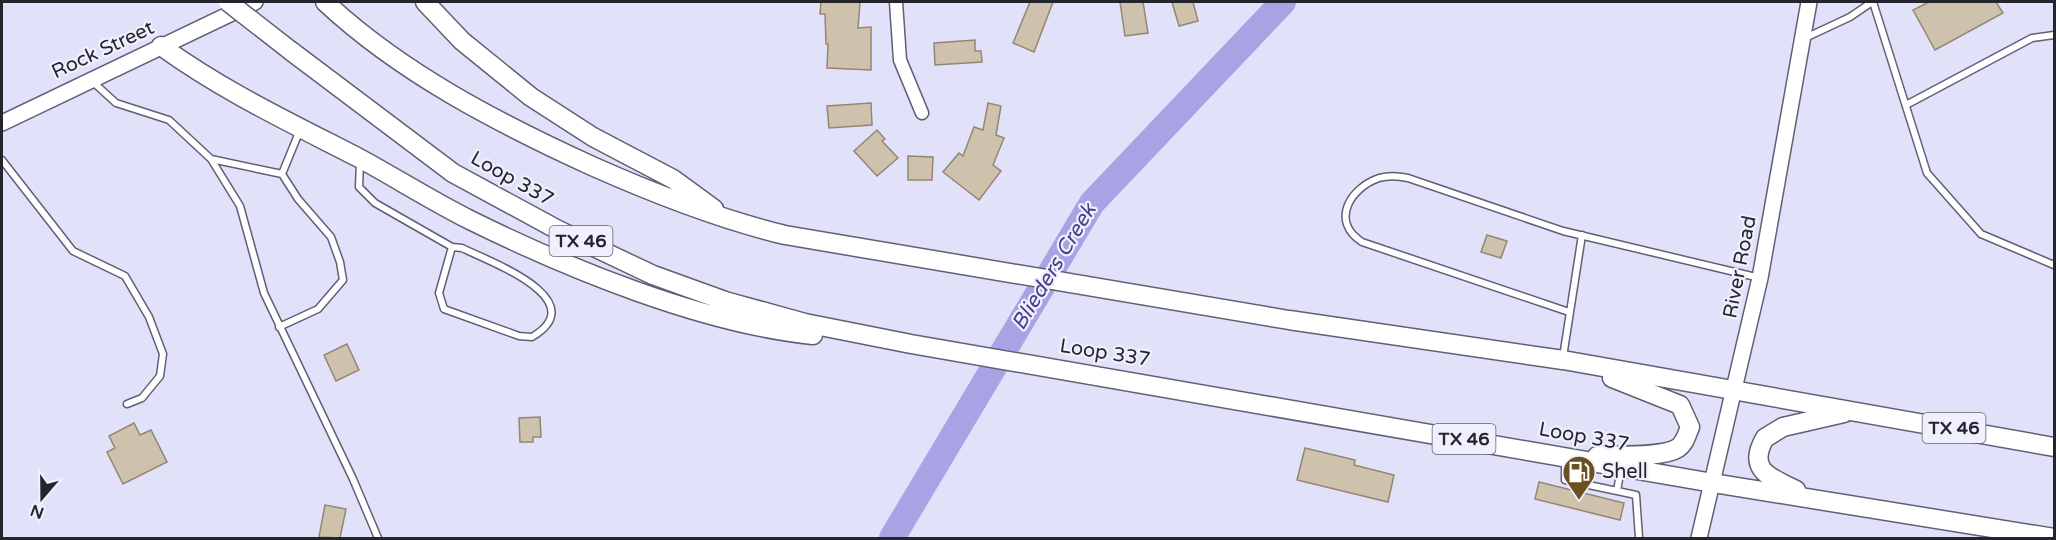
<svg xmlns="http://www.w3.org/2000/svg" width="2056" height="540" font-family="'Varela Round',sans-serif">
<rect width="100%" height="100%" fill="#e1e1f9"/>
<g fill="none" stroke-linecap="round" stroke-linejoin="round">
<!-- river -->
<path stroke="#a7a3e4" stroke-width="26" d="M892,538l200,-335 191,-201"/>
</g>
<!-- building -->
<path fill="#cfc2ac" stroke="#938672" stroke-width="1.5" d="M821,2h39l-2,26 13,-1v43l-44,-2 1,-24h-2l-1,-30h-5z
M1030,2h23l-19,50 -21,-9z
M1120,2h23l5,31 -23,3z
M1172,2h21l5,19 -19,5z
M1929,2h67l7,11 -68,37 -22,-40z
M975,40v11h6l1,11 -47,3 -1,-22z
M871,103l1,22 -43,3 -2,-22z
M988,103l13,3 -5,29 8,3 -11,27 8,6 -22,29 -36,-28 16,-19 4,3 11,-29 9,3z
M877,130l8,9 -3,2 16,17 -21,18 -23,-25z
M908,156l25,1 -1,23h-24z
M1487,235l20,6 -6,17 -20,-6z
M347,344l12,26 -23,11 -12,-26z
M540,417l1,20h-8v5h-13l-1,-24z
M134,423l6,12 11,-5 16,32 -44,22 -16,-32 8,-4 -6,-12z
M1305,448l50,12 -1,5 40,10 -6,27 -91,-22z
M1539,482l85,21 -4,17 -85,-21z
M325,505l21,4 -6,29 -21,-1z"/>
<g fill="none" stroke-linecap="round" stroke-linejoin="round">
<!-- service casing -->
<g stroke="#605f74" stroke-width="9">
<path id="service" d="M1873,2l54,171 54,61 73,31
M1803,39l47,-22 22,-15
M93,82l23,21 53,17 42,39 29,47 24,87 89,186 25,59
M1906,105l126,-67 22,-3
M211,159l71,15 18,-44
M2,160l71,91 52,25 24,41 14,37 -3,22 -18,22 -15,6
M360,162l-1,25 16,16 77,44 -13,46 5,16 75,27 13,1c62,-37 -41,-75 -70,-89l-10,-1
M1569,312l-207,-70c-32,-21 -12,-54 17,-64 10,-3 20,-2 29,0l155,53 197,47
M279,327l39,-18 25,-29 -3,-18 -9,-25 -33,-38 -16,-25
M1563,357l19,-122
M1565,461v19l71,15 3,43
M1617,491l4,-23"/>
</g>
<!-- minor casing -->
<g stroke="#605f74" stroke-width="15">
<path id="minor" d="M896,2l4,58 22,53"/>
</g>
<!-- tertiary casing -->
<g stroke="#605f74" stroke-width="18">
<path id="tertiary" d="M2,123l253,-121
M1699,538l61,-260 49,-276"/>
</g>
<!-- primary casing -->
<g stroke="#605f74" stroke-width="21">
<path id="primary" d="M325,2c76,71 173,121 267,164 63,28 126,53 193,69l504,85 274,40 491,87
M425,2l37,39 69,56 62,40 80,42 41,30
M161,46c62,45 130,77 198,112 37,20 73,43 111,62 99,49 234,104 343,115
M291,51l162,122 105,57 95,45 72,26 80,22 106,21 802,139 341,55
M1597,456c20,-1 65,2 81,-8 7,-5 9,-14 12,-21l-10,-22 -68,-27
M1796,490c-25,-12 -50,-20 -31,-52l18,-11 61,-14"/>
</g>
<!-- service -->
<use href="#service" stroke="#fff" stroke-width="6"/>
<!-- minor -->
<use href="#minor" stroke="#fff" stroke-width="12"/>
<!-- tertiary -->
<use href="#tertiary" stroke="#fff" stroke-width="15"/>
<!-- primary -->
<use href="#primary" stroke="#fff" stroke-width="18"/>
<!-- primary-bridge casing -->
<g stroke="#605f74" stroke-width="21" stroke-linecap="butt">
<path id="primary-bridge" d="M228,2l63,49"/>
</g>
<!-- primary-bridge -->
<use href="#primary-bridge" stroke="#fff" stroke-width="18"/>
</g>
<!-- icons -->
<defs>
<g id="fuel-pin" transform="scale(1.725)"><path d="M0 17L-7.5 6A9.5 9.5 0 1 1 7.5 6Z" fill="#6b5122" stroke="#efeffe"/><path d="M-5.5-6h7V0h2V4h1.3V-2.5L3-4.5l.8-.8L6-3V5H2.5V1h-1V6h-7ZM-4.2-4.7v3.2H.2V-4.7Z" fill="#fff"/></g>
</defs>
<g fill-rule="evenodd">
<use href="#fuel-pin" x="1579" y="472"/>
</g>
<g text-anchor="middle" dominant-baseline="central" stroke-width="4.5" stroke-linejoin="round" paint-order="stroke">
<!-- shield labels -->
<g fill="#efeffe" stroke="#62626c" stroke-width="1.5">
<rect x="549.5" y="226" width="63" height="30" rx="4.5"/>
<rect x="1922.5" y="413" width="63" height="30" rx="4.5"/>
<rect x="1432.5" y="424" width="63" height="30" rx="4.5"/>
</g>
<g font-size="18" font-weight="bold" fill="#25252e">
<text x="581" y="241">TX 46</text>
<text x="1954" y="428">TX 46</text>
<text x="1464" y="439">TX 46</text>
</g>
<!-- street labels -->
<g font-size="20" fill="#25252e" stroke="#efeffe">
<text transform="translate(103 50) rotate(-25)">Rock Street</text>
<text transform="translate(512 179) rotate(29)">Loop 337</text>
<text transform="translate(1740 267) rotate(-79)">River Road</text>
<text transform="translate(1105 353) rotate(9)">Loop 337</text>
<text transform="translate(1584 437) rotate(10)">Loop 337</text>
</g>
<!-- poi labels -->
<g font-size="20" fill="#25252e" stroke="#efeffe" text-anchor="start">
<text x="1602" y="472">Shell</text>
</g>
<!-- water labels -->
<g font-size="21" font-style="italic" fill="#493d8a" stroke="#efeffe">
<text transform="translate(1054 267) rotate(-59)">Blieders Creek</text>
</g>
</g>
<!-- border -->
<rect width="2056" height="540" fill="none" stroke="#25252e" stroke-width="6"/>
<!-- north arrow -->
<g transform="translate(42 498) rotate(200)" stroke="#efeffe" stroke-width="4.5" paint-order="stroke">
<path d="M0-4.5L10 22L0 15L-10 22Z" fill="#25252e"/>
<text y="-9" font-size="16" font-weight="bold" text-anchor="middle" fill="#25252e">N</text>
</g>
</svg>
